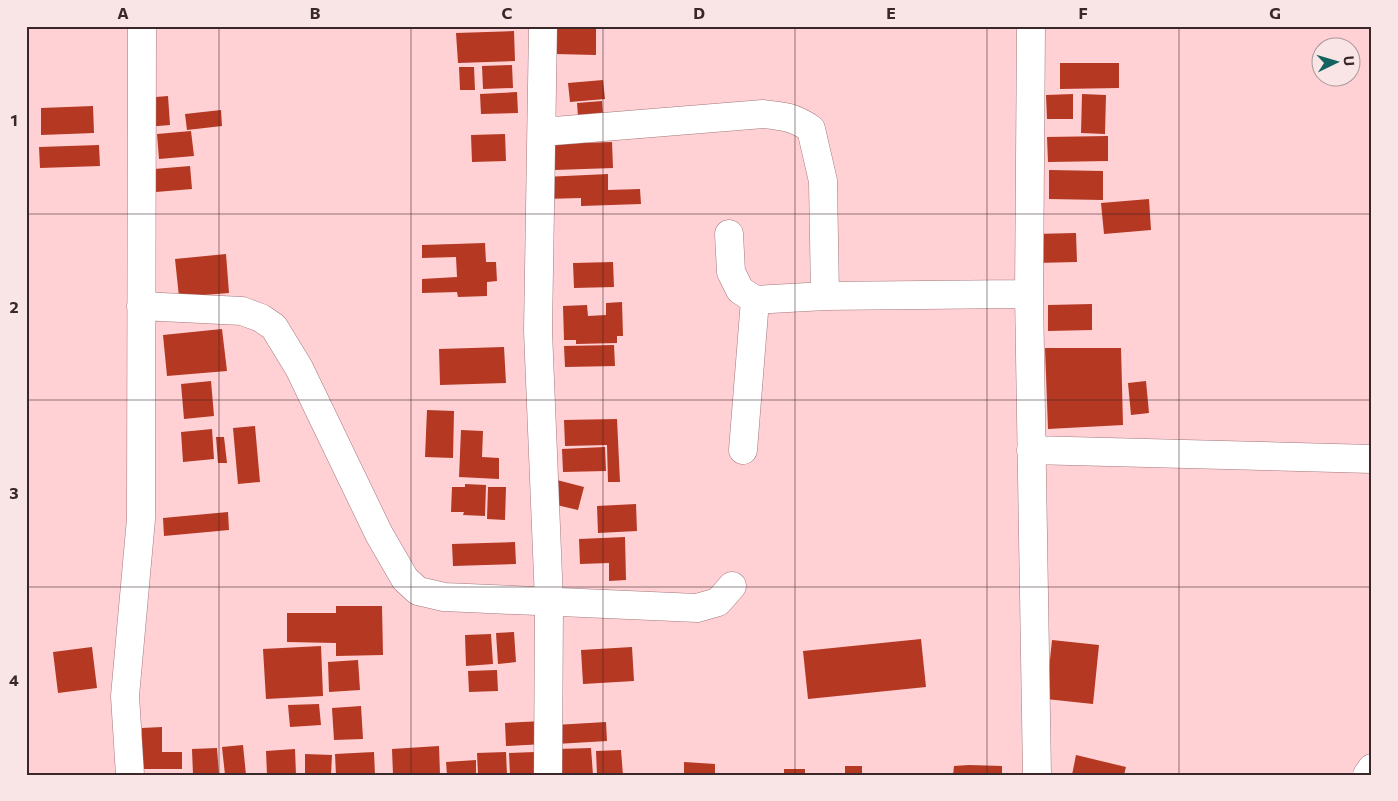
<svg xmlns="http://www.w3.org/2000/svg" width="1398" height="801" font-family="Commissioner,sans-serif">
<rect width="100%" height="100%" fill="#ffd0d4"/>
<!-- building -->
<path fill="#b43822" d="M555,29h41v26l-41,-1z
M514,31l1,30 -57,2 -2,-30z
M1060,63h59v25l-59,1z
M512,65l1,23 -30,1 -1,-23z
M459,67h15l1,23h-15z
M603,80l2,19 -35,3 -2,-19z
M517,92l1,21 -37,1 -1,-20z
M1073,94v25h-26l-1,-24z
M1082,94l24,1 -1,39 -24,-1z
M168,96l2,29 -24,2 -3,-29z
M602,101l1,13 -25,3 -1,-14z
M93,106l1,27 -53,2v-27z
M221,110l1,16 -35,4 -2,-16z
M191,131l3,25 -35,3 -2,-25z
M505,134l1,27 -34,1 -1,-27z
M1108,136v25l-60,1 -1,-25z
M612,142l1,26 -58,2v-26z
M99,145l1,21 -60,2 -1,-21z
M190,166l2,23 -36,3 -2,-23z
M1049,170l54,1v29l-54,-1z
M608,174v16l32,-1 1,15 -60,2v-8l-36,1 -1,-22z
M1149,199l2,31 -47,4 -3,-31z
M1076,233l1,29 -43,1 -1,-29z
M485,243l1,19h10l1,19 -10,1v14l-29,1 -1,-5 -35,1v-14l35,-2 -1,-20 -34,1v-13z
M226,254l3,39 -50,4 -4,-38z
M613,262l1,25 -40,1 -1,-25z
M622,302l1,34h-6v7l-41,1v-4h-12l-1,-34 24,-1 1,11 18,-1v-12z
M1092,304v26l-44,1v-26z
M222,329l5,42 -60,5 -4,-41z
M614,345l1,21 -50,1 -1,-21z
M504,347l2,36 -66,2 -1,-36z
M1045,348h76l2,77 -75,4z
M211,381l3,35 -30,3 -3,-35z
M1146,381l3,32 -18,2 -3,-32z
M427,410l27,1 -1,47 -28,-1z
M617,419l3,63h-12l-1,-37 -42,1 -1,-26z
M255,426l5,56 -22,2 -5,-56z
M212,429l2,30 -31,3 -2,-30z
M461,430l22,1 -1,26 17,1v21l-40,-2z
M216,437h8l3,26h-9z
M605,447l1,24 -43,1 -1,-23z
M553,479l31,8 -6,23 -30,-7z
M465,484l21,1 -1,31 -22,-1 1,-3h-13l1,-25h13z
M488,487h18l-1,33 -18,-1z
M636,504l1,27 -39,2 -1,-27z
M228,512l1,18 -65,6 -1,-18z
M625,537l1,43 -17,1v-18l-29,1 -1,-25z
M515,542l1,22 -63,2 -1,-22z
M336,606h46l1,49 -47,1v-13l-49,-1v-29h49z
M514,632l2,30 -18,2 -2,-31z
M491,634l2,30 -27,2 -1,-31z
M921,639l5,48 -118,12 -5,-48z
M1052,640l47,5 -6,59 -47,-5z
M321,646l2,50 -57,3 -3,-50z
M92,647l5,41 -39,5 -5,-41z
M632,647l2,34 -51,3 -2,-34z
M358,660l2,30 -31,2 -1,-30z
M497,670l1,21 -29,1 -1,-21z
M319,704l2,21 -31,2 -2,-22z
M361,706l2,33 -29,1 -2,-32z
M543,721l1,23 -38,2 -1,-23z
M606,722l1,19 -51,3 -1,-19z
M162,727v25h20v17h-44l4,-16v-25z
M243,745l3,30h-21l-3,-28z
M439,746l1,28 -47,1 -1,-26z
M217,748l2,27h-26l-1,-26z
M591,748l2,27h-35l-1,-26z
M295,749l1,26h-29l-1,-24z
M621,750l2,25h-26l-1,-24z
M374,752l1,23h-39l-1,-21z
M506,752l1,23h-29l-1,-22z
M535,752l2,23h-27l-1,-22z
M305,754l27,1 -1,20h-26z
M1076,755l50,12 -2,8h-52z
M476,760v15h-29l-1,-13z
M684,762l31,2v11h-31z
M969,765l33,1v9h-49l1,-9z
M845,766h17v9h-17z
M784,769h21v6h-21z"/>
<g fill="none" stroke-linecap="round" stroke-linejoin="round">
<!-- minor casing -->
<g stroke="#a3787c" stroke-width="29">
<path id="minor" d="M543,26l-5,305 11,270 -1,174
M1031,26l-2,268 8,481
M542,132l221,-18c20,2 31,3 48,15l12,52 2,115
M729,234l2,38 9,18 15,10 70,-4 204,-2
M141,306l101,5 19,7 13,9 25,41 80,166 26,45 13,12 26,6 253,11 21,-6 14,-16
M743,450l12,-150
M1031,450l341,9
M130,775l-5,-79 16,-177 1,-493
M1367,775l5,-7"/>
</g>
<!-- minor -->
<use href="#minor" stroke="#fff" stroke-width="28"/>
</g>
<!-- grid -->
<path fill="none" stroke="#392729" stroke-width="1" stroke-opacity="0.55" d="M219,26v749M411,26v749M603,26v749M795,26v749M987,26v749M1179,26v749M26,214h1346M26,400h1346M26,587h1346"/>
<!-- border -->
<rect width="1398" height="801" fill="none" stroke="#f9e5e6" stroke-width="55"/>
<!-- north arrow -->
<g transform="translate(1336 62) rotate(85)"><circle r="24" fill="#f9e5e6" stroke="#ac999a"/>
<path d="M0-4L9 19L0 12L-9 19Z" fill="#146361"/>
<text y="-8" font-size="14" font-weight="bold" text-anchor="middle" fill="#392729">U</text>
</g>
<rect x="28" y="28" width="1342" height="746" fill="none" stroke="#392729" stroke-width="2"/>
<g font-size="16" text-anchor="middle" font-weight="bold" fill="#392729">
<text x="123" y="19">A</text>
<text x="315" y="19">B</text>
<text x="507" y="19">C</text>
<text x="699" y="19">D</text>
<text x="891" y="19">E</text>
<text x="1083" y="19">F</text>
<text x="1275" y="19">G</text>
<text x="14" y="126">1</text>
<text x="14" y="313">2</text>
<text x="14" y="499">3</text>
<text x="14" y="686">4</text>
</g>
</svg>
